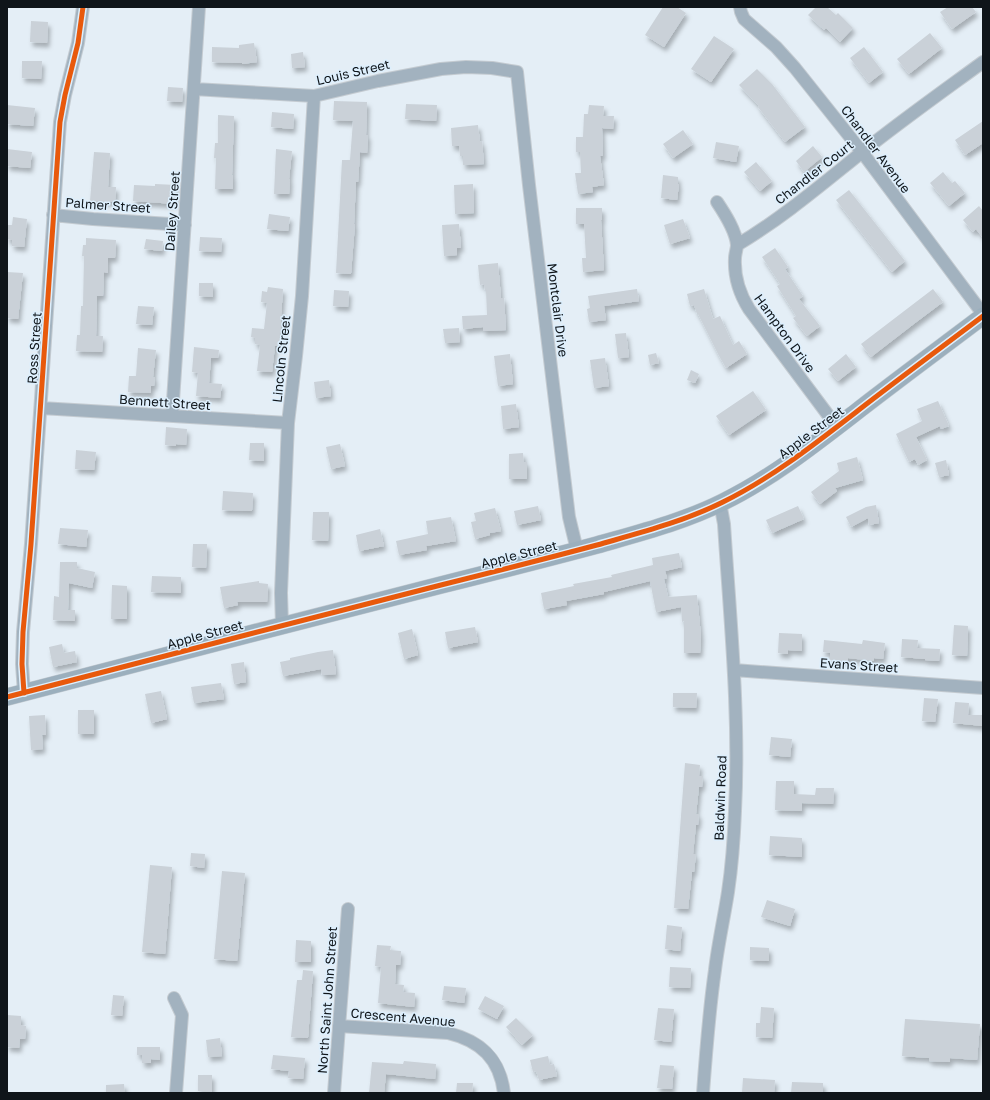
<svg xmlns="http://www.w3.org/2000/svg" width="990" height="1100" font-family="'Golos Text',sans-serif">
<defs>
<filter id="shadow"><feDropShadow dx="2.5" dy="4.5" stdDeviation="2" flood-color="#0004"/></filter>
</defs>
<rect width="100%" height="100%" fill="#e4eef6"/>
<!-- building -->
<path fill="#cad1d8" filter="url(#shadow)" d="M663,7h14l9,6 -22,34 -19,-12z
M816,7h11l9,8 2,-2 15,15 -13,14 -14,-14 -2,2 -16,-15z
M948,7h24l4,5 -24,17 -12,-17z
M31,21l17,1 -1,21 -17,-1z
M930,33l12,15 -33,26 -12,-15z
M714,36l20,13 -23,33 -20,-13z
M254,43l3,19 -15,2v-1l-30,-1v-15l27,1v-3z
M864,47l19,25 -14,11 -19,-25z
M303,52l2,15 -13,1 -1,-14z
M22,61h20l-1,18 -19,-1z
M757,69l15,15 33,43 -20,15 -27,-35 1,-1 -20,-21z
M168,87l15,1 -1,14 -15,-1z
M334,101l33,1 -1,33h2l-1,18 -7,-1 -2,30h-2l-2,42h1l-4,50 -15,-1 6,-113h8l3,-39 -20,-1z
M406,104l31,1 -1,16 -31,-2z
M7,105l28,3 -2,18 -26,-2z
M589,105l15,1 -1,10h11l-1,13 -11,-1 1,28h-3l4,29 -12,2 1,5 -15,2 -3,-21h6l-1,-21h-4v-15h7l1,-23h4z
M272,112l22,2 -1,15 -22,-2z
M218,115l16,1 -2,59h1v14h-18l1,-31h-2l1,-15h3z
M983,121v22l-18,12 -10,-15z
M478,125l2,17 2,-1 2,23 -21,1v-9h-3l-1,-10h-7l-1,-18z
M683,130l10,14 -20,14 -10,-14z
M716,142l23,4 -3,16 -23,-4z
M813,146l9,11 -18,15 -8,-11z
M7,149l25,3 -2,16 -23,-2z
M276,149l16,2 -3,28h1l-1,15h-15z
M94,152l16,1 -2,34h8l-1,15 -25,-1z
M756,162l16,19 -12,10 -16,-19z
M943,172l9,11 3,-2 10,12 -16,13 -19,-23z
M663,175l15,2v7h1l-2,16 -16,-2z
M155,184l21,1 -1,19 -42,-3 1,-16 21,1z
M473,184l1,29 -19,1 -1,-29z
M849,190l56,71 -13,11 -56,-72z
M979,206l4,5v27l-7,-9 -3,3 -10,-12z
M576,208h26v12h-1l3,50 -21,2 -1,-14h4l-2,-34h-8z
M269,214l21,3 -2,14 -21,-2z
M13,217l14,2 -3,28 -12,-1v-6l-5,-1 1,-14h4z
M683,219l7,19 -20,6 -6,-19z
M459,224l2,24h-4v7l-13,1 -2,-31z
M200,237l22,1 -1,14 -22,-1z
M86,238l30,2 -1,18h-7v15l-4,-1 -1,24h-6l-1,40h7l-1,16 -26,-1 1,-16h3l1,-29h2l1,-50h-2l1,-11h3z
M146,239l17,2 -1,10 -18,-2z
M775,248l13,19 -3,2 18,27 -4,3 21,27 -13,10 -14,-18 3,-2 -19,-30 3,-2 -18,-27z
M498,263l3,35h3l2,32 -23,1v-4l-20,2 -1,-13 25,-1 -1,-25h-1l-1,-6 -4,1 -2,-20z
M7,272l16,1 -5,46 -11,-1z
M199,283h14v14l-14,-1z
M268,287l15,2 -4,57h-4l-3,26 -15,-1 3,-26 -5,-1v-6l-4,-1 1,-9 12,1 3,-26 -6,-1 1,-11 5,1z
M637,289l2,12 -35,5 2,14 -17,2 -2,-13 3,-1 -2,-12z
M704,289l9,30 7,-3 13,29 6,-4 8,13 -21,14 -8,-14 -20,-40h-1l-3,-9 -4,1 -3,-12z
M933,289l10,13 -28,21 -44,34 -10,-13z
M334,290l15,1 -1,16 -15,-1z
M138,306l16,1 -2,18 -16,-1z
M459,328l1,14 -15,1 -2,-14z
M626,333l3,24 -11,1 -3,-24z
M194,347l25,3 -1,8h-7l-2,25 13,1 -2,14 -24,-2 2,-23 -6,-1z
M138,348l18,2 -3,27h2l-1,9h-3v7l-23,-1 1,-16h7z
M656,353l3,10 -9,2 -2,-10z
M510,354l3,30 -15,2 -4,-30z
M846,354l10,13 -18,14 -10,-12z
M605,358l4,28 -15,2 -4,-28z
M691,370l8,4 -4,9 -8,-3z
M329,380l2,16 -15,2 -2,-16z
M753,391l13,19 -37,25 -13,-19z
M938,401l11,25 -8,3 -1,-3 -24,11 11,23 -9,5 -3,-6 -6,3 -13,-28 26,-13 -5,-12z
M516,404l3,23 -16,2 -2,-23z
M166,427l21,2 -1,16 -10,-1v2l-11,-1z
M250,443h14v18l-15,-1z
M340,444l5,22 -14,3 -5,-22z
M76,450l20,2 -2,18 -19,-1z
M523,453l1,9h3v17h-18v-25z
M857,457l6,23 -28,8 2,3 -17,13 -9,-12 28,-21 -2,-8z
M946,460l3,15 -10,2 -4,-14z
M223,491l30,2 -1,18 -30,-1z
M876,505l3,18 -10,2 -1,-7 -17,9 -5,-10 20,-10z
M538,506l3,14 -24,5 -3,-14z
M798,506l6,13 -32,14 -6,-13z
M495,508l6,23 -11,2v2l-15,4 -4,-17 5,-1 -2,-8z
M313,512h16l-1,29 -16,-1z
M451,517l5,24 -30,5 1,4 -28,5 -3,-14 32,-7 -2,-13z
M60,528l28,2 -2,17 -28,-3z
M380,529l4,17 -25,5 -3,-16z
M193,544h14l-1,24 -14,-1z
M679,553l3,14 -17,4 2,7 -3,1 4,18 29,-2 4,41 -1,17h-16v-32l-2,1 -1,-15 -25,5 -6,-31 -46,11v2l-38,7 1,4 -23,4 -3,-16 33,-7 -1,-2 39,-7 -1,-2 42,-10 -1,-7z
M60,562h17v6l18,4 -3,16 -23,-5 -1,27h7v11l-22,-1 1,-24 5,1z
M152,576l29,1v16l-30,-1z
M259,581v2l9,1 -1,18h-30l1,3 -14,3 -4,-21z
M112,585l15,1v33h-16z
M954,625l14,1 -1,30 -15,-1z
M475,627l3,15 -30,6 -3,-16z
M412,629l6,26 -14,4 -6,-26z
M779,633l23,1v17l-14,-1v4l-10,-1z
M902,639l16,1 -1,8 23,1 -1,12 -14,-1v-1l-24,-2z
M824,640l38,4 1,-4 22,3 -2,16 -9,-1v3l-26,-3v3l-18,-1v-7l-7,-1z
M62,644l2,9 11,-2 2,11 -24,5 -4,-20z
M333,650l3,24 -14,1 -1,-6 -38,7 -3,-14 10,-2v-2l28,-6z
M244,662l2,20 -12,2 -3,-20z
M221,683l3,16 -30,4 -3,-16z
M161,691l6,28 -16,4 -6,-29z
M673,693h24l-1,15 -23,-1z
M924,698l14,1 -3,23 -13,-1z
M955,702l14,1 -1,12h15v11l-30,-3z
M78,710h16v24h-16z
M45,715l1,20h-4l1,14 -12,1 -2,-34z
M771,737l21,2 -2,18 -21,-2z
M685,763l15,2 -1,11h4l-1,11h-3l-3,27h3l-1,11h-2l-3,29h3l-2,18h-2l-4,37 -14,-1z
M776,781h18v13l21,1 1,-7h18l-1,16 -31,-1v8l-27,-1z
M770,836l32,2v19l-33,-2z
M191,853l14,1 -1,14 -14,-2z
M150,865l22,2 -7,87 -23,-2z
M222,871l23,2 -8,88 -23,-2z
M767,900l28,9 -5,17 -29,-9z
M667,925l15,2 -2,24 -15,-2z
M296,940l15,1v21h-16z
M377,945l14,1 -1,4 11,1 -1,14h-4l-1,19 9,1 -1,7 12,1 -1,14 -36,-4 3,-36 -6,-1z
M750,947l19,1v13l-19,-1z
M670,967l21,1 -1,20 -21,-1z
M303,970l10,1 -5,67 -17,-1 6,-57h5z
M444,986l22,2 -2,15 -22,-3z
M113,995l11,1 -2,20 -11,-1z
M485,996l19,10 -7,13 -19,-10z
M761,1007l13,1 -2,30 -16,-1v-14h4z
M658,1008l16,1 -3,33 -17,-2z
M7,1015l14,1v9l5,1 -1,13h-5l-1,9 -12,-1z
M516,1018l17,17 -11,10 -16,-18z
M905,1019l75,5 -3,36 -27,-2v4l-21,-1v-3l-27,-2z
M220,1038l2,18 -14,1 -2,-17z
M137,1047h23v13l-9,-1v4h-9v-8h-5z
M273,1055l32,3 -2,21 -15,-1 1,-7 -18,-2z
M548,1056l2,9 4,-1 3,12 -18,4 -3,-9 -3,1 -3,-12z
M404,1061l32,3 -1,15 -49,-5 -2,19h-15l3,-31 31,2z
M660,1065l14,1 -2,23 -15,-1z
M198,1075h14v17l-14,-1z
M743,1078l32,2 -1,13h-32z
M792,1082l31,1v10h-32z
M457,1083h16l-1,10h-16z
M124,1084l1,9h-19v-8z"/>
<g fill="none" stroke-linecap="round" stroke-linejoin="round">
<!-- street casing -->
<g stroke="#c4cbd1" stroke-width="14">
<path id="street" d="M740,7l1,5 3,7 32,28 19,21 67,84 121,162
M194,89l120,7 64,-15 63,-12 25,-2 26,1 25,4 12,113 40,332 8,33
M717,202c8,12 19,29 20,43 0,4 -2,9 -2,13 -1,18 4,35 14,51l88,118
M53,215l40,4 92,6
M737,245c44,-26 84,-60 124,-92 40,-32 81,-61 122,-91
M41,408l247,15
M172,416l27,-409
M282,625l-1,-32 7,-170 8,-67 6,-60 12,-200
M734,670l249,18
M24,693l-2,-29 1,-32 8,-88 29,-422 5,-27 13,-52 5,-36
M174,998l8,17 -6,78
M339,1026l109,7c33,8 52,26 56,60
M334,1093l14,-184
M703,1093c3,-41 6,-82 12,-123 3,-26 9,-52 13,-78 4,-27 6,-54 7,-81 5,-96 -5,-192 -11,-287l-4,-21"/>
</g>
<!-- secondary casing -->
<g stroke="#c4cbd1" stroke-width="18">
<path id="secondary" d="M7,697c145,-38 289,-75 434,-112 52,-13 104,-26 156,-40 42,-12 86,-23 126,-43 49,-24 93,-59 137,-93 40,-31 82,-62 123,-93"/>
</g>
<!-- street -->
<use href="#street" stroke="#a2b2bf" stroke-width="12"/>
<!-- secondary -->
<use href="#secondary" stroke="#9bafbd" stroke-width="17"/>
<!-- cycleway casing -->
<g stroke="#ddeffd" stroke-width="8">
<path id="cycleway" d="M24,693l-2,-29 1,-32 8,-88 29,-422 5,-27 13,-52 5,-36
M7,697c145,-38 289,-75 434,-112 52,-13 104,-26 156,-40 42,-12 86,-23 126,-43 49,-24 93,-59 137,-93 40,-31 82,-62 123,-93"/>
</g>
<!-- cycleway -->
<use href="#cycleway" stroke="#e8590c" stroke-width="5"/>
</g>
<g text-anchor="middle" dominant-baseline="central" stroke-width="3" stroke-linejoin="round" paint-order="stroke">
<!-- street labels -->
<g font-size="13" fill="#0f151a" stroke="#ddeffd">
<text transform="translate(353 72) rotate(-13)">Louis Street</text>
<text transform="translate(876 149) rotate(53)">Chandler Avenue</text>
<text transform="translate(814 172) rotate(-38)">Chandler Court</text>
<text transform="translate(108 205) rotate(4)">Palmer Street</text>
<text transform="translate(172 211) rotate(-86)">Dailey Street</text>
<text transform="translate(558 310) rotate(83)">Montclair Drive</text>
<text transform="translate(785 333) rotate(54)">Hampton Drive</text>
<text transform="translate(34 348) rotate(-86)">Ross Street</text>
<text transform="translate(281 359) rotate(-84)">Lincoln Street</text>
<text transform="translate(165 402) rotate(4)">Bennett Street</text>
<text transform="translate(811 432) rotate(-37)">Apple Street</text>
<text transform="translate(519 554) rotate(-14)">Apple Street</text>
<text transform="translate(205 634) rotate(-15)">Apple Street</text>
<text transform="translate(859 665) rotate(4)">Evans Street</text>
<text transform="translate(720 798) rotate(-88)">Baldwin Road</text>
<text transform="translate(327 1000) rotate(-86)">North Saint John Street</text>
<text transform="translate(403 1017) rotate(5)">Crescent Avenue</text>
</g>
</g>
<!-- border -->
<rect width="990" height="1100" fill="none" stroke="#0f151a" stroke-width="16"/>
</svg>
